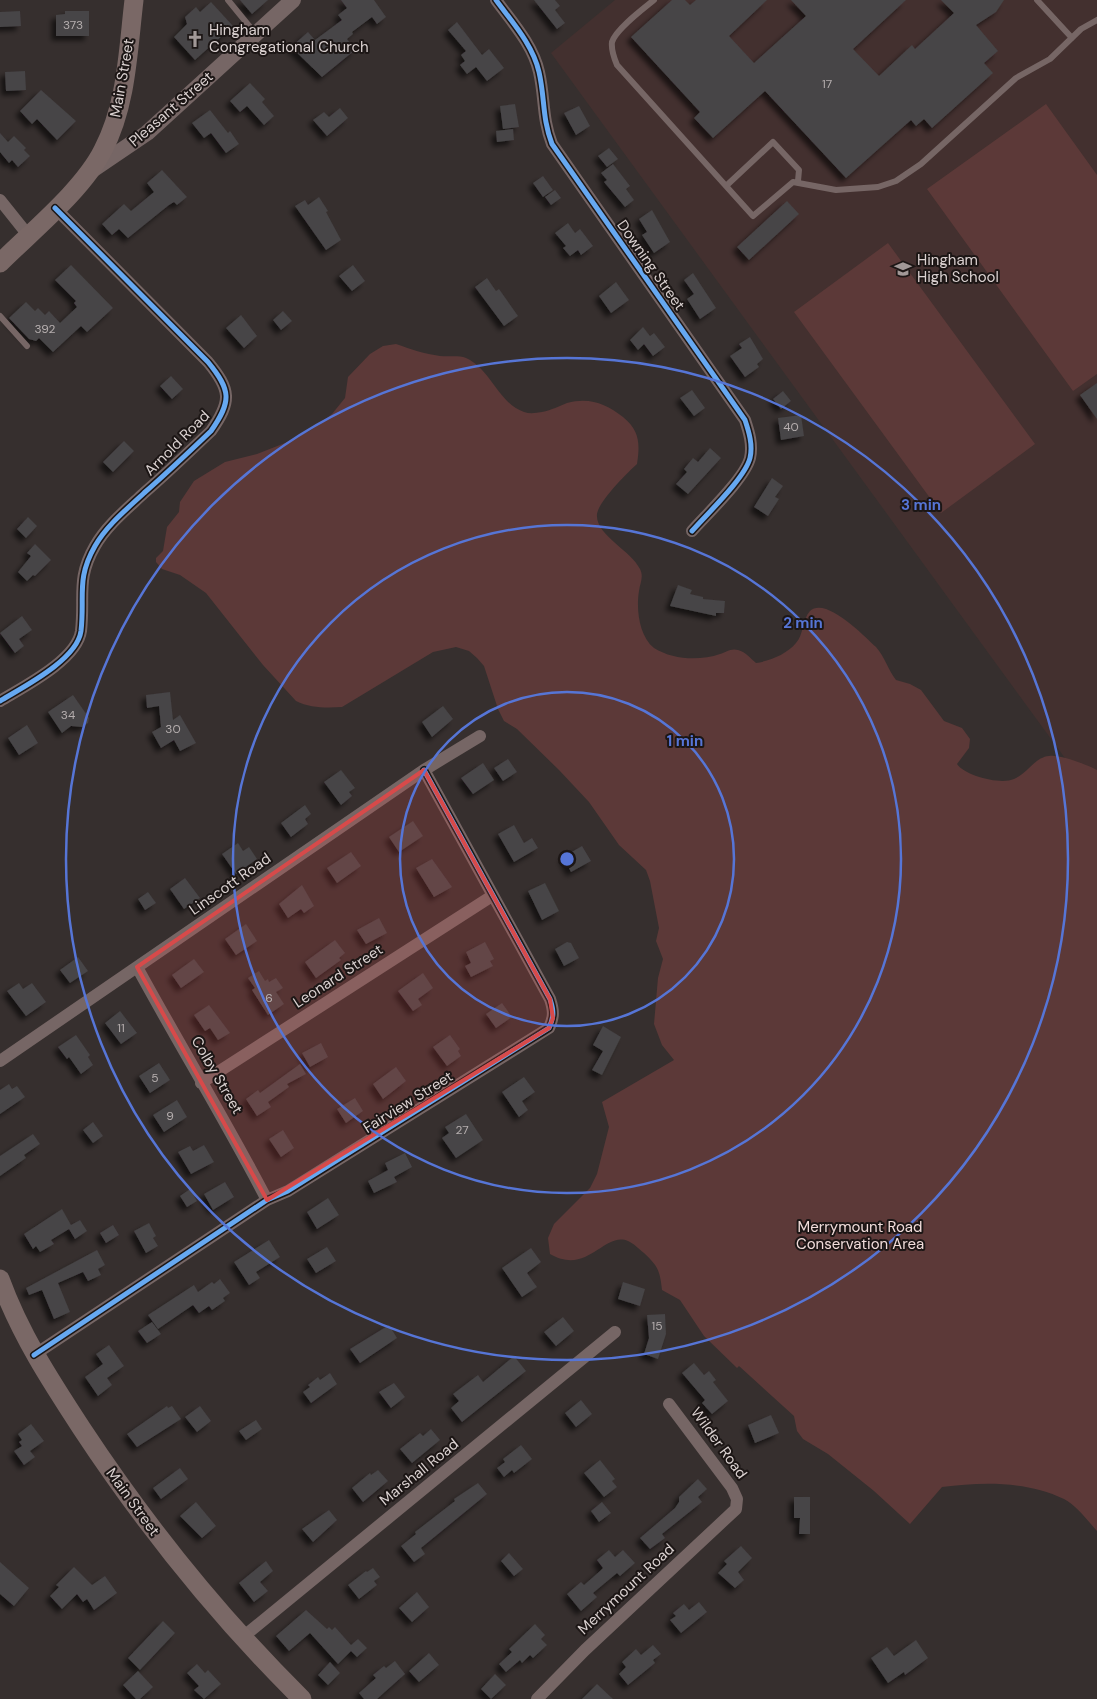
<svg xmlns="http://www.w3.org/2000/svg" width="1097" height="1699" font-family="'DM Sans',sans-serif">
<defs>
<filter id="shadow"><feDropShadow dx="-4.5" dy="4.5" stdDeviation="2.5" flood-color="#0009"/></filter>
</defs>
<rect width="100%" height="100%" fill="#362f2e"/>
<!-- built -->
<path fill="#43302f" d="M615,0h482v802l-546,-749z"/>
<!-- green -->
<path fill="#5c3938" d="M1046,104l51,71v199l-24,17 -146,-202z
M888,243l147,201 -94,69 -147,-201z
M396,344c14,5 29,10 44,12 8,1 19,-1 26,2 25,11 32,45 58,54 6,2 12,1 18,0 10,-2 17,-6 25,-9 23,-6 39,1 56,14 17,14 17,27 14,47 -10,9 -38,37 -40,50 -2,21 34,36 43,55 4,8 0,14 -1,22 -3,18 0,45 15,57 19,12 46,13 66,6 6,-2 11,-6 18,-4 8,2 12,8 18,13 14,-2 31,-9 40,-20 8,-9 6,-23 14,-32 16,-15 55,26 66,36 9,10 12,23 20,33l14,4 11,6 23,31 18,7 8,11 -1,9 -12,16c8,12 44,21 57,15 13,-5 21,-22 35,-23 10,-2 39,9 48,14v761c-9,-10 -21,-26 -33,-32 -38,-18 -81,-17 -122,-12l-32,37 -36,-33 -46,-37 -25,-15 -6,-8 -3,-15 -55,-50 -2,2 -33,-32 -24,-36 -18,-10c-2,-19 -4,-24 -18,-37 -5,-4 -11,-10 -16,-12 -24,-10 -40,35 -78,13l-2,-16 6,-14 36,-36 7,-14 12,-47 -7,-25 72,-42 -12,-15 -8,-21 4,-46 5,-19 -7,-18 3,-13 -9,-47 -4,-11 -27,-25 -30,-43 -30,-32 -42,-41 -13,-8 -6,-12 -14,-43 -7,-8 -8,-7 -13,-4 -23,5 -91,55c-16,1 -32,1 -46,-6l-33,-36 -57,-72 -26,-18 -18,-6 -6,-7v-4l7,-7 4,-24 12,-15 1,-10 14,-21 31,-19 32,-8 28,-11 26,-13 21,-16 13,-16 3,-21 22,-23 13,-8z"/>
<!-- building -->
<path fill="#464446" filter="url(#shadow)" d="M240,0h28l-16,14z
M341,0h33l12,17 -9,7 -5,-7 -20,15 1,2 -6,5 8,11 -33,27 -31,-30 17,-15 7,8 27,-20 -4,-5 9,-7z
M534,0h21l5,6 -5,4 10,13 -8,6z
M672,0h13l5,5 6,-5h71l-38,36 25,27 52,-47 -15,-16h115l-53,49 26,27 33,-31 3,4 39,-36 -13,-13h63l-8,12 -20,13 22,26 -14,12 9,10 -61,55 -8,-9 -8,7 -5,-6 -65,58 -81,-87 -52,47 -19,-20 6,-6 -69,-75z
M211,2l22,24 -38,34 -21,-23 13,-13 -2,-7 11,-10 4,5z
M20,11l1,15 -21,1v-15z
M65,11h24v25h-33v-21l9,-1z
M457,22l25,33 7,-6 15,19 -17,13 -11,-14 -9,7 -7,-9 5,-4 -4,-6 5,-4 -18,-21z
M25,71l1,19 -20,1 -1,-19z
M250,83l15,16 -3,3 12,14 -10,9 -17,-19 -7,6 -10,-11z
M41,90l35,31 -19,19 -20,-21 -5,5 -12,-13z
M515,104l4,23 -16,2 -3,-23z
M579,106l11,20 -14,9 -12,-22z
M340,108l8,10 -21,18 -14,-16 11,-8 5,5z
M210,110l18,23 2,-2 9,13 -13,9 -15,-20 -7,5 -12,-15z
M513,129l1,11 -17,2 -1,-11z
M0,133l8,9 6,-6 12,12 -2,2 6,6 -12,11 -6,-7 -3,3 -9,-11z
M609,148l9,11 -11,8 -9,-11z
M613,164l17,22 -4,3 8,11 -9,7 -21,-25 3,-2 -6,-7z
M162,170l25,27 -10,8 -3,-3 -5,3 -41,33 -9,-9 -7,6 -10,-11 22,-20 7,7 23,-19 -7,-9z
M543,176l10,14 -10,7 -10,-14z
M555,190l6,8 -10,7 -6,-8z
M319,197l9,14 -2,1 15,28 -15,10 -31,-44 10,-6 3,5z
M787,201l12,13 -50,46 -12,-13z
M652,210l18,32 -16,11 -12,-18 5,-3 -8,-13z
M568,223l7,10 5,-4 13,17 -12,9 -3,-5 -8,6 -7,-8 3,-2 -11,-13z
M71,265l42,43 -26,24 -6,-6 -28,26 -14,-14 -3,3 -7,-2 -20,-21 17,-16 9,9 3,-3 7,7 4,-4 11,12 17,-16 -3,-4 2,-2 -21,-21z
M353,265l12,16 -13,10 -13,-15z
M693,273l23,35 -16,11 -13,-20 7,-5 -10,-14z
M487,278l9,13 3,-2 19,27 -14,10 -29,-39z
M616,282l13,18 -18,13 -12,-17z
M283,311l9,10 -11,9 -8,-10z
M241,315l16,21 -13,12 -18,-20z
M643,327l7,9 4,-3 11,14 -12,9 -9,-12 -6,6 -8,-10z
M750,337l13,22 -6,5 2,3 -14,10 -15,-21 12,-8 -3,-4z
M171,376l12,13 -11,10 -12,-13z
M1097,383v36l-17,-24z
M692,390l13,18 -11,8 -14,-18z
M783,391l8,10 -10,8 -8,-10z
M801,415l3,21 -23,4 -3,-22z
M124,441l10,10 -21,21 -10,-10z
M710,448l11,10 -33,36 -12,-10 11,-12 -3,-3 9,-11 5,4z
M772,478l11,8 -8,11 4,2 -11,17 -14,-9z
M28,517l9,9 -11,12 -9,-9z
M35,544l16,16 -16,16 -2,-1 -6,6 -9,-9 13,-16 -4,-3z
M678,585l14,5 -2,4 13,3v2l22,2 -1,12h-8v3l-46,-10z
M22,616l10,14 -13,9 5,7 -9,7 -15,-20z
M170,692l3,28 7,-5 16,28 -16,8 -6,-11 -13,8 -9,-16 9,-5 -2,-21 -12,2 -1,-13z
M73,695l16,23 -1,5 -6,4 -11,-1 -9,7 -14,-21z
M443,706l10,13 -21,18 -10,-15z
M27,725l11,18 -19,12 -11,-17z
M508,759l9,13 -14,9 -9,-13z
M483,763l11,17 -21,14 -12,-16z
M341,770l14,18 -6,4 3,4 -11,9 -17,-23z
M305,805l6,9 -6,5 3,5 -17,13 -10,-14z
M413,821l10,15 -24,16 -10,-15z
M514,825l10,18 8,-5 6,10 -24,14 -16,-28z
M238,843l5,8 6,-4 8,12 -21,15 -14,-20z
M582,846l9,15 -20,11 -8,-15z
M351,852l10,14 -24,17 -10,-15z
M432,859l20,28 -18,10 -18,-29z
M185,878l15,20 -16,11 -14,-20z
M545,883l14,28 -17,9 -14,-29z
M302,885l12,21 -10,7 -3,-4 -13,9 -9,-14z
M148,892l8,11 -11,7 -7,-11z
M379,918l8,15 -21,11 -9,-14z
M246,924l11,17 -21,14 -11,-16z
M335,940l10,13 -6,5 2,2 -25,18 -11,-16z
M485,942l9,17 -4,2 3,5 -22,11 -6,-11 6,-3 -5,-11z
M567,942l4,1 8,15 -15,8 -9,-17z
M78,957l10,14 -18,12 -10,-13z
M194,959l10,13 -23,16 -9,-13z
M259,971l6,10 3,-2 1,3 7,-4 7,10 -7,4 8,12 -16,11 -16,-25 3,-2 -7,-10z
M423,973l10,15 -15,11 4,6 -9,6 -15,-20z
M19,983l4,6 9,-6 14,19 -20,14 -19,-25z
M502,1003l10,14 -16,11 -10,-14z
M209,1005l21,28 -12,7 -8,-12 -5,3 -11,-16z
M120,1011l17,22 -16,11 -16,-21z
M603,1026l18,11 -19,38 -10,-5 11,-19 -10,-6z
M76,1035l14,20 -2,2 5,8 -12,9 -12,-17 -2,2 -9,-12z
M450,1035l10,14 -2,2 3,5 -14,10 -14,-19z
M321,1043l7,14 -18,10 -8,-14z
M159,1063l11,17 -20,13 -11,-17z
M300,1064l6,10 -19,10 2,3 -21,15 3,5 -14,9 -11,-17 12,-9 2,3z
M396,1067l10,14 -23,18 -10,-15z
M524,1077l11,15 -13,9 6,9 -9,7 -17,-25z
M9,1084l3,5 5,-3 8,11 -25,17v-24z
M355,1098l8,13 -17,12 -9,-14z
M177,1100l10,17 -23,15 -11,-17z
M466,1114l17,26 -27,18 -14,-20 7,-5 -4,-6z
M93,1122l10,14 -10,7 -10,-13z
M283,1130l11,18 -13,9 -12,-18z
M33,1134l7,10 -16,11 2,3 -26,18v-20z
M204,1145l10,17 -23,12 -13,-22 12,-6 3,5z
M405,1153l7,14 -18,10 3,5 -23,11 -6,-12 20,-11 -3,-7z
M225,1182l9,15 -21,13 -9,-16z
M190,1189l7,12 -10,6 -7,-11z
M328,1198l11,17 -22,14 -10,-17z
M62,1209l9,16 9,-5 7,11 -12,8 -6,-10 -18,11 3,4 -14,8 -4,-6 -3,3 -9,-15z
M149,1223l7,13 -3,2 5,8 -12,7 -12,-22z
M113,1225l6,10 -13,8 -6,-10z
M269,1240l11,17 -24,15 4,6 -11,7 -15,-23z
M327,1247l9,14 -20,12 -9,-14z
M531,1248l10,14 -14,11 10,14 -15,10 -20,-29z
M97,1250l8,15 -7,4 3,6 -13,6 -5,-9 -25,11 12,29 -16,7 -12,-29 -13,5 -3,-7z
M220,1279l10,14 -7,5 2,3 -13,9 -3,-4 -10,7 -6,-8 -35,24 -10,-14 46,-30 4,7 14,-10 2,2z
M623,1282l22,7 -5,17 -22,-7z
M665,1314l1,20 -8,25 -14,-5 5,-16 -2,-23z
M563,1317l11,14 -18,15 -12,-14z
M152,1322l9,12 -14,9 -9,-12z
M389,1325l8,13 -37,25 -10,-14z
M109,1345l15,21 -17,12 5,7 -14,11 -13,-19 18,-13 -7,-10z
M514,1356l12,15 -64,51 -11,-14 8,-7 -6,-7 25,-19 5,7z
M694,1363l10,12 5,-4 7,9 -3,2 15,19 -16,13 -10,-11 3,-3 -23,-27z
M330,1373l7,11 -26,19 -8,-11 7,-5 -2,-2 10,-8 2,3z
M394,1383l11,14 -14,11 -12,-16z
M581,1400l11,14 -16,13 -11,-14z
M167,1406l1,2 4,-2 9,13 -44,28 -10,-13z
M200,1406l11,15 -14,11 -12,-15z
M771,1415l8,18 -24,10 -7,-18z
M256,1420l6,9 -16,11 -7,-9z
M31,1424l13,17 -14,10 5,6 -11,8 -10,-14 8,-5 -3,-4 3,-2 -4,-6z
M431,1429l9,11 -28,23 -12,-14 20,-16 3,3z
M521,1445l11,14 -18,14 -2,-3 -8,7 -7,-9 8,-6 -2,-3z
M600,1460l15,19 -3,2 5,6 -13,10 -20,-24z
M180,1468l8,11 -27,20 -8,-11z
M378,1470l10,11 -25,21 -11,-14 18,-15 1,2z
M698,1479l9,10 -9,8 4,5 -40,32 3,4 -15,11 -10,-11 35,-30 4,-6v-5z
M478,1483l9,11 -66,54 4,6 -11,8 -13,-16 15,-12 -1,-2 40,-31 -1,-2z
M794,1497h16v37h-11l1,-16h-6z
M196,1502l20,24 -14,12 -22,-22z
M602,1502l9,11 -12,9 -8,-11z
M329,1510l8,10 -24,22 -11,-13z
M741,1546l11,12 -14,14 6,8 -9,8 -17,-15 9,-9 -3,-3z
M609,1550l6,7 8,-7 12,13 -15,13 -3,-3 -24,20 4,4 -16,14 -14,-17 14,-12 3,3 16,-14 3,-3 -6,-8z
M509,1553l14,16 -9,7 -13,-15z
M266,1561l7,10 -13,11 8,9 -14,11 -15,-19z
M0,1562l29,26 -15,18 -14,-12z
M74,1567l18,18 13,-9 12,17 -23,17 -7,-11 -4,3 -6,-8 -15,15 -12,-13 9,-9 -3,-2z
M373,1568l7,9 -6,4 3,4 -18,14 -11,-14 18,-14 1,1z
M417,1592l12,15 -17,15 -13,-14z
M699,1602l8,10 -26,21 -11,-13 6,-4 -3,-3 11,-9 5,6z
M306,1610l21,19 2,-2 3,3 3,-3 16,18 7,-6 9,9 -10,9 -6,-6 -13,13 -28,-31 -21,18 -13,-15z
M163,1621l12,12 -35,37 -12,-12z
M535,1624l10,11 -4,4 6,6 -14,13 -3,-3 -8,8 -2,-3 -14,12 -7,-8 13,-12 -3,-3z
M916,1640l12,18 -23,17 -1,-3 -16,11 -17,-25 16,-11 7,9z
M653,1645l8,9 -8,6 2,3 -27,22 -9,-11 7,-7 -4,-5 14,-13 5,6z
M429,1653l10,12 -20,17 -10,-11z
M395,1661l10,13 -28,25h-13l-5,-6 17,-15 -3,-3 11,-9 2,2z
M330,1662l10,11 -12,12 -10,-10z
M197,1664l8,9 3,-3 13,14 -17,15 -10,-9 5,-4 -12,-13z
M138,1671l15,16 -13,12h-4l-13,-14z
M495,1674l11,11 -15,14 -10,-10z
M597,1684l16,15h-31z"/>
<g fill="none" stroke-linecap="round" stroke-linejoin="round">
<!-- service -->
<path stroke="#766665" stroke-width="6" d="M228,0l27,33
M654,0c-11,9 -38,29 -42,42 -1,8 2,16 5,23l136,151 40,-34 43,8 42,-3 18,-6 25,-17 95,-86 34,-19 31,-30 16,-9
M1037,0l35,38
M726,186l47,-44 26,28 -1,11
M0,316l27,30"/>
<!-- minor -->
<path stroke="#766665" stroke-width="12" d="M496,0c16,22 37,45 43,72 6,26 3,46 13,72l193,276c4,12 8,25 5,38 -5,20 -43,56 -58,73
M0,200l28,35
M0,701c23,-14 77,-41 81,-70 4,-35 -5,-52 14,-85 12,-21 32,-37 49,-53 23,-20 45,-41 67,-62 21,-30 20,-41 -3,-69l-153,-154
M137,967c43,79 89,154 130,233
M0,1061l424,-291 56,-34
M201,1083l291,-187
M34,1355l233,-155 21,-9 261,-163c5,-11 5,-17 1,-29l-126,-229
M243,1637l372,-305
M537,1699l48,-49 151,-141 1,-10 -5,-11 -63,-84"/>
<!-- tertiary -->
<path stroke="#766665" stroke-width="16" d="M91,171l56,-38 146,-133"/>
<!-- secondary -->
<path stroke="#7a6866" stroke-width="19" d="M0,263c32,-32 83,-73 103,-113 24,-46 25,-100 31,-150
M0,1279c20,55 50,101 82,150 64,97 137,188 220,270"/>
<!-- cycleway casing -->
<g stroke="#1c1615" stroke-width="8">
<path id="cycleway" d="M496,0c16,22 37,45 43,72 6,26 3,46 13,72l193,276c4,12 8,25 5,38 -5,20 -43,56 -58,73
M0,701c23,-14 77,-41 81,-70 4,-35 -5,-52 14,-85 12,-21 32,-37 49,-53 23,-20 45,-41 67,-62 21,-30 20,-41 -3,-69l-153,-154
M34,1355l233,-155 21,-9 261,-163c5,-11 5,-17 1,-29l-126,-229"/>
</g>
<!-- cycleway -->
<use href="#cycleway" stroke="#66a8f1" stroke-width="5"/>
</g>
<!-- marked area -->
<path fill="#d74a4a" fill-opacity="0.2" stroke="#d74a4a" stroke-width="4" stroke-linejoin="round" d="M424,770l126,229 3,19 -4,10 -282,172 -130,-233z"/>
<!-- distance rings -->
<g fill="none" stroke="#5675d6" stroke-width="2.5">
<circle cx="567" cy="859" r="167"/>
<circle cx="567" cy="859" r="334"/>
<circle cx="567" cy="859" r="501"/>
</g>
<!-- icons -->
<defs>
<g id="church-bare" transform="scale(1.35)"><path d="M-1.2-6h2.4v3.5h3.3v2.4h-3.3V6h-2.4V-.1h-3.3v-2.4h3.3Z" fill="#a19897" stroke="#1c1615" stroke-width="2.5" paint-order="stroke"/></g>
<g id="school-bare" transform="scale(1.35)"><path d="M0-5L7-2L0 1L-7-2ZM-4 1L0 2.5L4 1V4Q0 6-4 4Z" fill="#a19897" stroke="#1c1615" stroke-width="2.5" paint-order="stroke"/></g>
</defs>
<g fill-rule="evenodd">
<use href="#church-bare" x="195" y="39"/>
<use href="#school-bare" x="903" y="269"/>
</g>
<g text-anchor="middle" dominant-baseline="central" stroke-width="4" stroke-linejoin="round" paint-order="stroke">
<!-- number labels -->
<g font-size="12" fill="#b5aeae">
<text x="73" y="25">373</text>
<text x="827" y="84">17</text>
<text x="45" y="329">392</text>
<text x="791" y="427">40</text>
<text x="68" y="715">34</text>
<text x="173" y="729">30</text>
<text x="269" y="998">6</text>
<text x="121" y="1028">11</text>
<text x="155" y="1078">5</text>
<text x="170" y="1116">9</text>
<text x="462" y="1130">27</text>
<text x="657" y="1326">15</text>
</g>
<!-- poi labels -->
<g font-size="15" fill="#dad1d0" stroke="#1c1615" text-anchor="start">
<text x="209" y="30">Hingham<tspan x="209" dy="17">Congregational Church</tspan></text>
<text x="917" y="260">Hingham<tspan x="917" dy="17">High School</tspan></text>
</g>
<!-- street labels -->
<g font-size="15" fill="#dad1d0" stroke="#1c1615">
<text transform="translate(122 78) rotate(-80)">Main Street</text>
<text transform="translate(171 109) rotate(-41)">Pleasant Street</text>
<text transform="translate(651 265) rotate(55)">Downing Street</text>
<text transform="translate(177 443) rotate(-45)">Arnold Road</text>
<text transform="translate(230 884) rotate(-35)">Linscott Road</text>
<text transform="translate(338 976) rotate(-33)">Leonard Street</text>
<text transform="translate(217 1075) rotate(60)">Colby Street</text>
<text transform="translate(408 1102) rotate(-32)">Fairview Street</text>
<text transform="translate(719 1443) rotate(54)">Wilder Road</text>
<text transform="translate(419 1472) rotate(-39)">Marshall Road</text>
<text transform="translate(133 1502) rotate(54)">Main Street</text>
<text transform="translate(626 1589) rotate(-43)">Merrymount Road</text>
</g>
<!-- park labels -->
<g font-size="15" fill="#f1dcda" stroke="#1c1615">
<text x="860" y="1227">Merrymount Road<tspan x="860" dy="17">Conservation Area</tspan></text>
</g>
</g>
<circle cx="567" cy="859" r="8" fill="#5675d6" stroke="#1c1615" stroke-width="2.5"/>
<g font-size="15" text-anchor="middle" font-weight="bold" fill="#5675d6" stroke="#1c1615" stroke-width="4" stroke-linejoin="round" paint-order="stroke">
<text x="921" y="510">3 min</text>
<text x="803" y="628">2 min</text>
<text x="685" y="746">1 min</text>
</g>
</svg>
